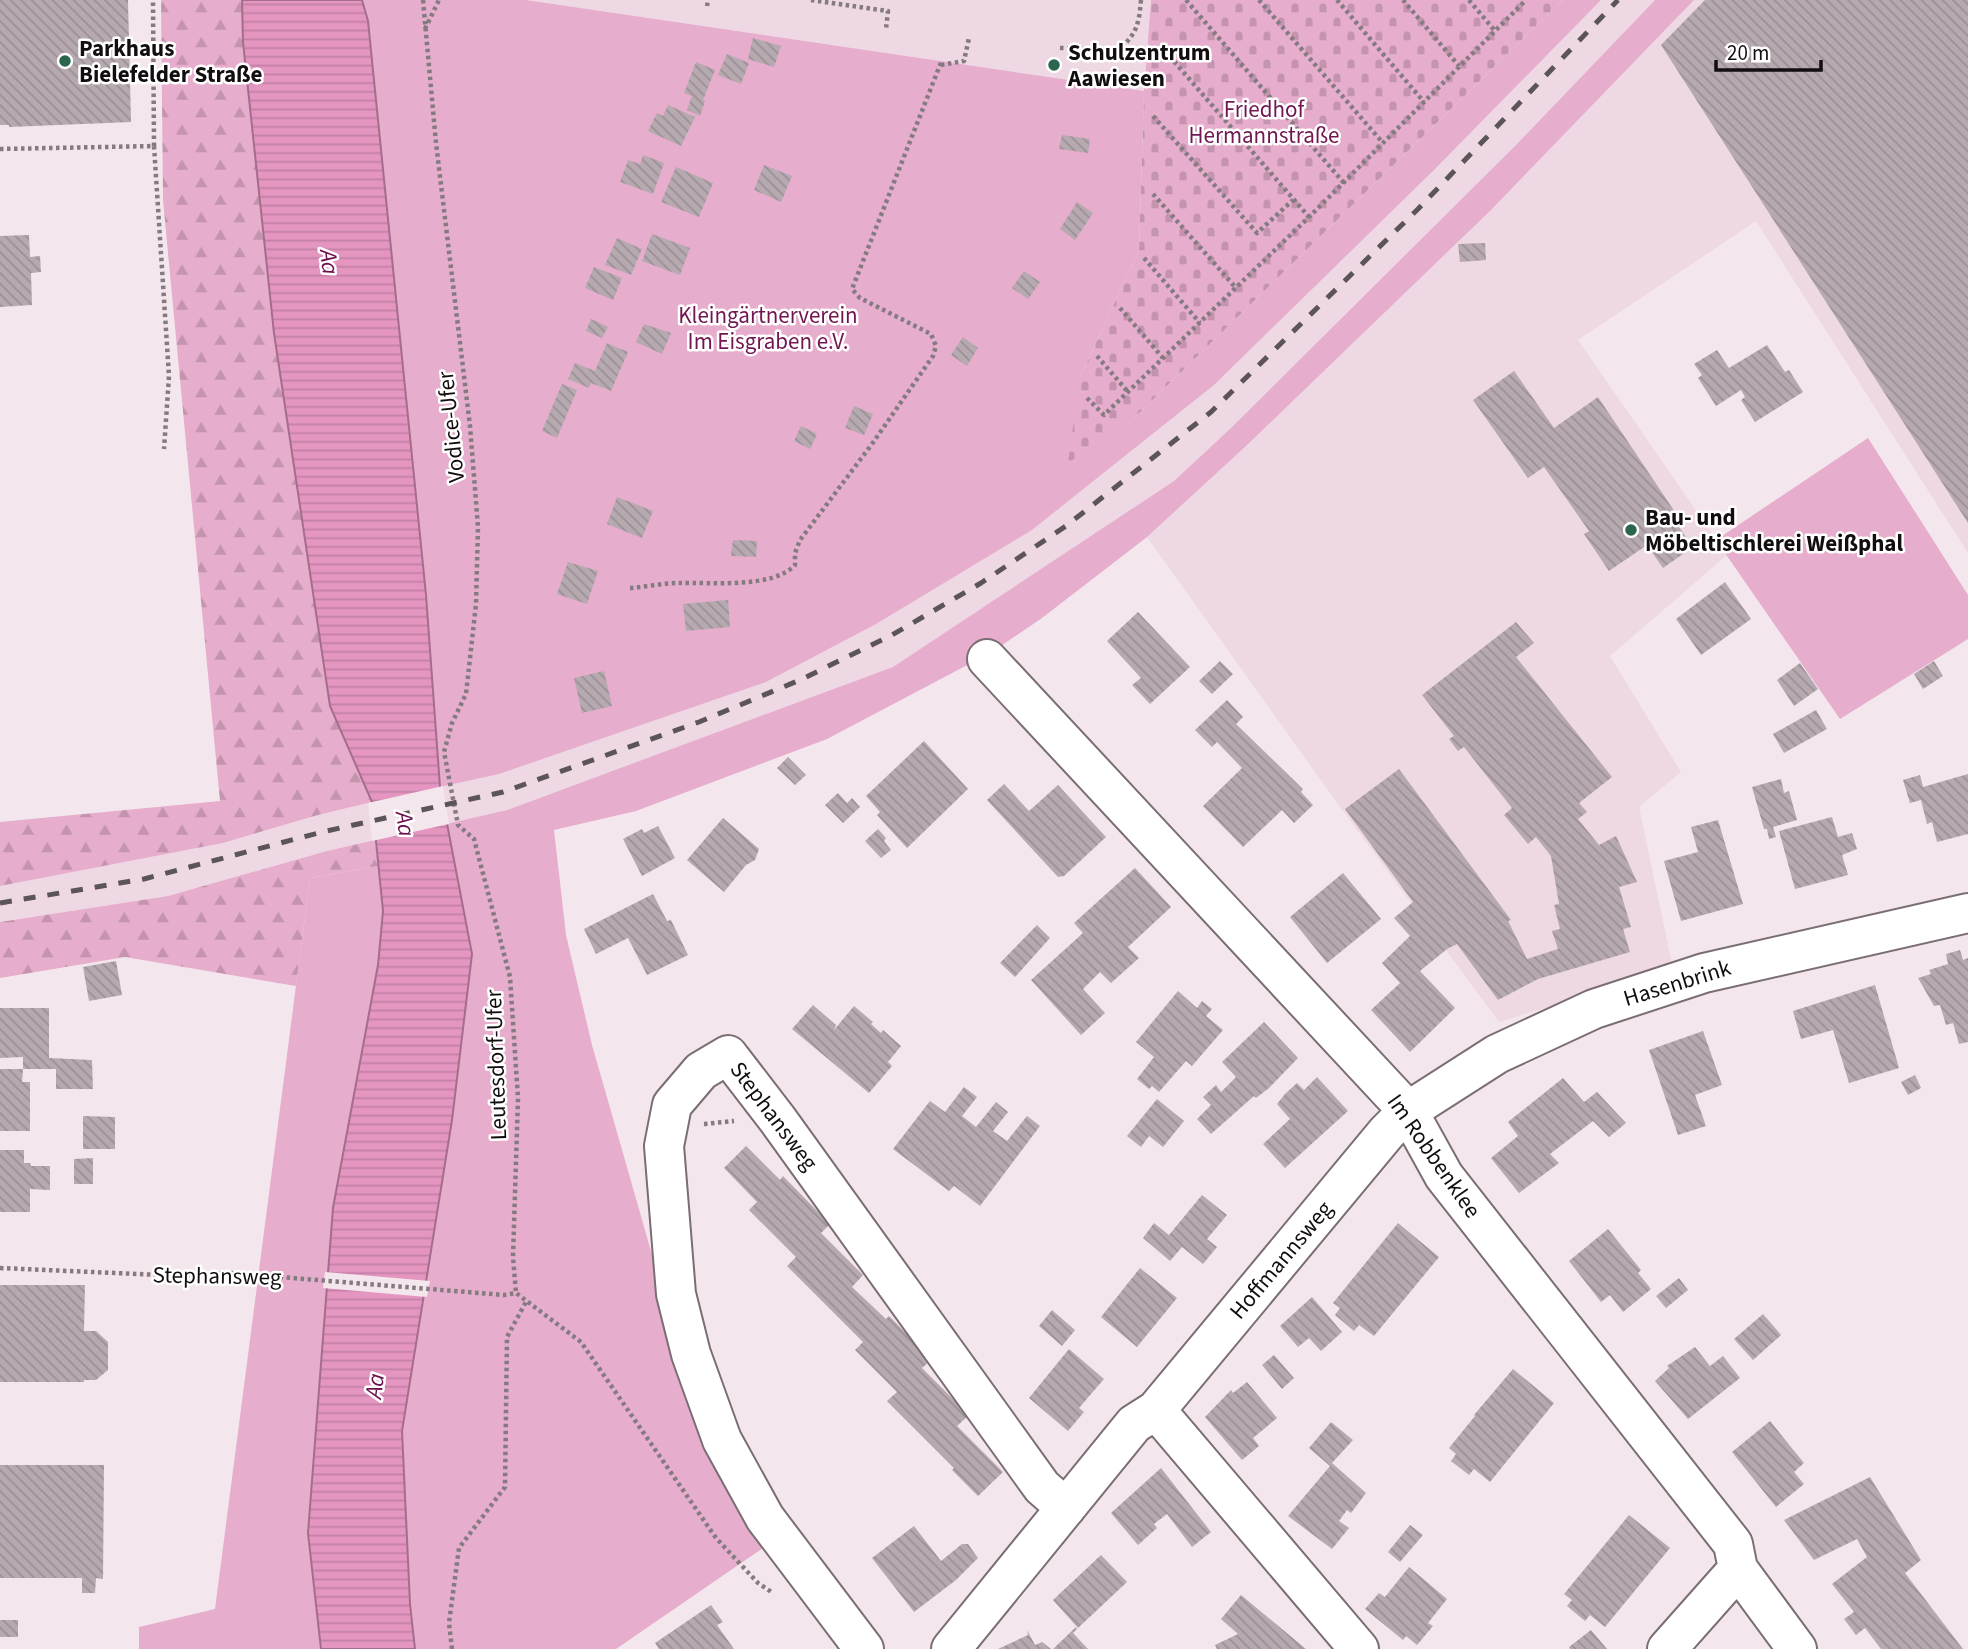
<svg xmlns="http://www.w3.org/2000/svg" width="1968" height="1649" font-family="'Source Sans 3',sans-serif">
<defs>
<pattern id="forest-firs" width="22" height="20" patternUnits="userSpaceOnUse" patternTransform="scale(1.75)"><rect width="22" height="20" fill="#e6adcc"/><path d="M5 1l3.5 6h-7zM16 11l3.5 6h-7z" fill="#c494ae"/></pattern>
<pattern id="cemetery-stones" width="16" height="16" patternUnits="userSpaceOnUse" patternTransform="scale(1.75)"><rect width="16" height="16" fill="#e6adcc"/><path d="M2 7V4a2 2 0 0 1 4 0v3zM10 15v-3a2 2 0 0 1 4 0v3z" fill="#c494ae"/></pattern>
<pattern id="water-rules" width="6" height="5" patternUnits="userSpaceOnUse" patternTransform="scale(1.75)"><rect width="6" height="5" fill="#e496c1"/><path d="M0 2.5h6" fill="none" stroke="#c380a5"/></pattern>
<pattern id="building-back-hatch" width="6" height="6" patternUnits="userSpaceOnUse" patternTransform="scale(1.75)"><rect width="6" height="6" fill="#b6a9b0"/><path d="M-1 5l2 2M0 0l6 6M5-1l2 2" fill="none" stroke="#9b9096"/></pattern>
</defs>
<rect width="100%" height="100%" fill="#f4e6ed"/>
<!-- built -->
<path fill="#eed8e3" d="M526,0h625l-7,91z
M1601,0h54l-138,144 -286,284 -57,53 -281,186 -386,143 -61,14 -6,-37 59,-13 267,-92 110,-58 156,-94 182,-145 221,-216z
M1694,0h274v553l-212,-332 -178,119 149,215 -117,101 71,116 -42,35 34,162 -174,53 -161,-218 -191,-267 99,-91 244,-235z
M372,802l3,38 -48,11 -159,45 -168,26v-36l223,-43 95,-28z"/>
<!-- green -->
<path fill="#e6adcc" d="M362,0h164l618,91 -5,160 -59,126 54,41 429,-418h38l-166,169 -221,216 -182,145 -156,94 -110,58 -267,92 -59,13 -14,-192 -58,-574z
M1655,0h39l-204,211 -244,235 -99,91 -105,81 -50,34 -165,87 -191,72 -82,19 12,105 26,110 75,262 39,130 57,111 -147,101h-201l-5,-45 -8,-173 50,-311 20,-166 -26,-130 61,-14 386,-143 281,-186 57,-53 286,-284z
M1868,438l100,157v44l-128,80 -124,-179z
M378,866l5,45 -5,54 -45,243 -25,325 13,116h-182v-22l76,-18 95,-731z"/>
<!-- forest -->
<path fill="url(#forest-firs)" d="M161,0h81l1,43 31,290 56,373 42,96 -54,13 -95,28 -223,43v-64l220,-21 -57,-601z
M375,840l3,26 -68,12 -14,108 -171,-29 -125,21v-56l168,-26 159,-45z"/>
<!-- cemetery -->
<path fill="url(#cemetery-stones)" d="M1151,0h412l-429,418 -66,45 12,-86 59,-126 5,-160z"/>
<!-- water -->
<path fill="url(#water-rules)" stroke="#a56d8c" stroke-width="2" d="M242,0h120l6,21 58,574 14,192 32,167 -20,166 -50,311 8,173 5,45h-94l-13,-116 25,-325 45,-243 5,-54 -11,-109 -42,-96 -56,-373 -31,-291z"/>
<!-- pier -->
<path fill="#f4e6ed" d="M443,786l6,38 -77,17 -4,-38z
M325,1272l105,9 -3,16 -104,-9z"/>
<!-- building -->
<path fill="url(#building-back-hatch)" d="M0,0h128l3,122 -122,5v-2h-9z
M1705,0h263v523l-307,-478z
M753,38l28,8 -7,21 -26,-8z
M727,54l22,9 -8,21 -23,-9z
M696,62l19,8 -12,30 2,1 -5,15 -13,-6 5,-14 -8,-3z
M668,105l27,12 -14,29 -33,-15 9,-18 6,3z
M1062,135l28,4 -2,14 -29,-4z
M643,155l21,8 -11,31 -33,-12 8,-22 12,4z
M764,165l28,11 -11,26 -27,-12z
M676,167l37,16 -14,34 -38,-15z
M1077,202l16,11 -18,27 -15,-11z
M652,234l38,14 -10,27 -38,-14z
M29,235l1,22 10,-1 1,16 -10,1 1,32 -32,2v-71z
M617,238l25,11 -11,26 -26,-10z
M1485,243l1,17 -26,2 -2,-18z
M594,267l28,11 -9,22 -28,-12z
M1024,271l16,11 -12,17 -16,-11z
M591,319l17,8 -6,11 -16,-7z
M644,324l27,9 -9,21 -26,-12z
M963,337l15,11 -11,18 -16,-11z
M607,343l21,9 -17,39 -20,-8 -2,5 -21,-9 7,-16 20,8z
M1767,345l18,27 4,-2 14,22 -48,30 -14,-22 4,-3 -4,-7 -25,16 -18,-28 4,-3 -8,-11 23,-14 12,18z
M1514,371l40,57 44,-31 83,124 -4,3 16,23 -30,21 -16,-23 -38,26 -25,-37 5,-3 -45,-64 -16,11 -55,-78z
M562,384l15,6 -20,48 -15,-7z
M854,406l19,8 -9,21 -19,-7z
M801,426l16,8 -7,15 -16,-8z
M617,497l36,14 -11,27 -35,-14z
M733,540l24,1 -1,16 -25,-1z
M568,562l30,9 -11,33 -30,-10z
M1725,582l26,37 -50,36 -25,-36z
M728,600l2,27 -44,4 -3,-27z
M1138,612l52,55 -40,37 -18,-19 9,-7 -34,-37z
M1516,622l18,21 -18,14 96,120 -33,26 8,9 -9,7 21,26 17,-9 21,46 -18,5 12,40 -8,2 7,23 -92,27 -40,21 -41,-56 -10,5 -27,22 35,37 -45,44 -39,-42 29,-27 -18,-20 28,-27 -16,-18 19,-16 -68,-93 54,-40 112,151 -3,1 19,38 31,-10 -6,-18 8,-2 -6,-24 5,-1 -8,-48 -15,-19 -8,7 -24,-29 8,-7 -48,-61 -6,4 -9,-12 5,-3 -32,-41z
M1220,661l13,13 -21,20 -13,-13z
M1934,661l9,15 -20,13 -9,-15z
M1800,663l18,26 -24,17 -17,-26z
M604,671l8,35 -30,7 -8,-35z
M1227,700l16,17 -7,7 67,65 -2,3 12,13 -19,18 -12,-13 -39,37 -40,-41 39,-38 -25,-26 -5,5 -17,-17z
M1816,710l11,19 -43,24 -11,-19z
M924,741l44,48 -61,59 -30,-33 3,-3 -14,-16z
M788,757l18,18 -11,10 -18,-17z
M1968,774v60l-31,8 -5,-20 -5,2 -6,-24 -11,3 -7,-23 17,-5 3,12z
M1781,779l3,14 5,-2 8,29 -24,7 3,10 -7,2 -2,-10h-3l-12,-42z
M1004,784l25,27 29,-26 48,52 -42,39 -6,1 -71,-77z
M838,793l9,10 5,-5 8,9 -17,16 -18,-18z
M1832,817l6,20 14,-4 5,16 -15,6 6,20 -53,14 -16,-58z
M723,818l36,31 -4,11 -9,5 -22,27 -37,-32z
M1718,820l25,84 -62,17 -17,-60 34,-9 -7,-25z
M658,826l17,32 -33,18 -19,-37 19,-10 2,4z
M878,829l8,9 -2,3 7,9 -10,8 -16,-17z
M1135,868l36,39 -43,40 11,11 -28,25 -11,-11 -17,17 22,24 -24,22 -50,-55 52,-47 -9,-10z
M1343,873l38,46 -54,44 -37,-46z
M653,894l14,27 4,-1 17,35 -41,20 -19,-37 -32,16 -12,-25z
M1037,925l13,13 -35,39 -15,-14z
M1960,950l3,10 5,-2v84l-9,2 -6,-21 -7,2 -6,-20 -6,1 -16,-28 13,-4 -2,-4 19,-6 -2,-10z
M116,961l6,34 -33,6 -6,-34z
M1875,985l24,83 -50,15 -16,-53 -32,9 -8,-28z
M1178,991l19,17 5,-7 10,8 -6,7 17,14 -31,36 -6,-5 -27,31 -7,-6 -3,3 -12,-10 17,-22 -18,-15z
M813,1005l23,20 -2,5 20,-24 19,16 -2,2 10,9 2,-3 18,16 -13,16 4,4 -23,27 -77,-64z
M0,1008h49v50l43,2 1,29h-37v-20h-33l-1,13h8v49h-30v-62h23v-12l-23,1z
M1264,1022l34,36 -29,30 -13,10 -2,-2 -43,38 -14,-15 14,-14 -8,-8 13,-12 5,7 15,-15 -14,-15z
M1703,1031l19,54 -27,10 11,31 -28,9 -29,-85z
M1915,1075l6,13 -13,7 -7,-13z
M1317,1077l31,34 -63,57 -22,-24 27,-25 -13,-15 8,-10 12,-11 7,7z
M1563,1078l21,24 13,-10 29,31 -17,14 -16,-16 -43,33 9,9 -40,30 -28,-35 27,-22 -10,-14z
M964,1087l13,10 -15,19 14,11 20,-25 12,10 -15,19 14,10 20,-25 13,10 -60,80 -26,-20 -5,5 -56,-42 37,-48 15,11z
M1157,1099l27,22 -21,26 -14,-11 -8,11 -14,-11z
M83,1116l32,1v32h-32z
M746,1146l34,34 3,-4 47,48 -9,9 42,42 -11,12 34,32 3,-3 43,43 -10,9 47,47 -12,11 46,46 -25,24 -26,-26 2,-2 -67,-67 10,-9 -42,-42 8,-8 -76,-76 9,-9 -47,-47 8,-8 -33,-34z
M0,1150h24v13h6l1,3h19v24l-20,-1v23h-30z
M93,1158v26h-19v-25z
M1202,1195l25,20 -20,24 10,8 -14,17 -21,-17 -12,14 -27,-23 11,-15 15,12z
M1398,1223l41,34 -65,79 -15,-11 -5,6 -19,-16 5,-7 -7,-5z
M1608,1229l33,41 -3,3 13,16 -28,23 -13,-17 -9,7 -32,-41z
M1140,1268l37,30 -40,49 -36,-30z
M1679,1278l9,12 -22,18 -10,-12z
M0,1285h85l-1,46h12l12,11v28l-12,10h-12v2h-84z
M1312,1297l30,35 -21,19 -12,-13 -11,9 -18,-21z
M1052,1310l23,20 -13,16 -23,-20z
M1763,1314l18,21 -28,25 -19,-21z
M1695,1347l15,19 13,-10 17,22 -52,41 -33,-38 14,-13 -2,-2z
M1069,1349l35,30 -25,29 5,4 -16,19 -39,-33z
M1274,1355l20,23 -12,11 -20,-24z
M1513,1369l41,34 -64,79 -16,-13 -5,6 -18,-14 5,-7 -7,-6 26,-32 -1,-1z
M1247,1382l30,36 -24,20 6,8 -17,14 -37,-43 26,-27 2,3z
M1770,1421l34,42 -10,9 10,12 -28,23 -44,-55z
M1331,1422l22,18 -21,23 34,30 -15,20 -4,-3 -8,11 10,7 -17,21 -44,-33 42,-50 -21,-18z
M0,1465h104l-1,114 -7,-1 -1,15h-13v-15h-82z
M1161,1468l50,64 -19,15 -25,-33 -13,10 3,4 -19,17 -27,-32z
M1870,1477l51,83 -16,13 58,76h-82l-16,-21 -9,7 -12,-16 10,-7 -22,-28 35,-27 -10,-18 -43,21 -30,-40z
M1629,1515l41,33 -65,79 -15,-12 -5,6 -18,-15 5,-6 -8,-6z
M1410,1525l13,10 -23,27 -12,-10z
M914,1526l27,35 21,-17h6l10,14 -22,22 -42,32 -42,-54z
M1101,1555l26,27 -49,46 -25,-28z
M1409,1567l38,32 -19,24 5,3 -16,19 -11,-9 -3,4 -38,-31 14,-16 6,4z
M1241,1595l65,54h-89l-2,-4 23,-11 -17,-15z
M711,1605l12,17 -6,3 17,24h-75l-4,-6z
M0,1620h18v17h-18z
M1076,1627l1,2 -4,4 15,16h-35z
M1027,1630l8,15 7,-3 9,7h-53l30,-14z
M1591,1630l16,19h-37l-1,-2z"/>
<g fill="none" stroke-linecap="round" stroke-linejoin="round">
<!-- minor casing -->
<g stroke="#7a6e74" stroke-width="42">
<path id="minor" d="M987,659l421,452 36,65 289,368 5,25 59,80
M1156,1410l203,239
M864,1649l-99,-131 -43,-78 -31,-86 -15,-60 -12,-148 8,-41 29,-34 27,-16 50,65 264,367 24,21
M951,1649l183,-225 22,-14 231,-278 21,-21 89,-57 97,-45 110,-36 264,-60
M1667,1649l71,-80"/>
</g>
<!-- path -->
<path stroke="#847b80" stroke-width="4.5" stroke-dasharray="3.5 3.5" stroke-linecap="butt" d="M423,0l13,143 34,283 8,101 -2,77 -10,90 -14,29 -8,29 14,73 16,14 36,138 8,121 -5,159 3,36
M811,0l77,11 -2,18
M1186,0l158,183
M1259,0l124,143
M1337,0l87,102
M1403,0l56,66
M1469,0l26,31
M707,6l1,-6
M425,29l14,-29
M1060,48l59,2c18,-17 20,-26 22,-50
M1165,51l144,166
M941,65l23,-4 5,-23
M1153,116l104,117 36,-33
M154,146l15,230 -5,73
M0,149l154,-3 -1,-146
M1153,194l83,94
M1144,258l56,65
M1120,308l43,50
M1097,356l31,36
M1087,398l17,17 205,-198 217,-217
M630,588c16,-1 33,-5 49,-5 31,-1 94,6 116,-18v-12l5,-13 72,-96 61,-88 3,-10 -5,-12 -71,-36 -8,-9 90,-229
M704,1124l30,-3
M0,1268l161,7 69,-2 274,22 12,-2 65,49 135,196 42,45 15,10
M452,1649l-3,-26 10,-75 46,-61 2,-150 20,-37"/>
<!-- minor -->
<use href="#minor" stroke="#fff" stroke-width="38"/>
<!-- rail -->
<path stroke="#5b5458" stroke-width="5" stroke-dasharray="12 12" stroke-linecap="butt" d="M0,903l144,-24 178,-47 181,-40 196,-70 101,-42 92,-45 89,-52 85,-57 145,-114 207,-203 200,-209"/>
</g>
<!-- markers -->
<g fill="#2a654e" stroke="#fff" stroke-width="2.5">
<circle cx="65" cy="61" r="7"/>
<circle cx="1054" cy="65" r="7"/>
<circle cx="1631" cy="530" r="7"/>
</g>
<g text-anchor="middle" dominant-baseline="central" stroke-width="5" stroke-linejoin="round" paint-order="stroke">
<!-- poi labels -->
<g font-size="23" font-weight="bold" fill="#120e10" stroke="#fff" text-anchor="start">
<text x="79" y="48">Parkhaus<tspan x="79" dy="26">Bielefelder Straße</tspan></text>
<text x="1068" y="52">Schulzentrum<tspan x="1068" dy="26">Aawiesen</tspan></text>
<text x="1645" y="517">Bau- und<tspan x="1645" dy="26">Möbeltischlerei Weißphal</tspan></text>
</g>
<!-- park labels -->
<g font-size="23" fill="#701651" stroke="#fff">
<text x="1264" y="109">Friedhof<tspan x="1264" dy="26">Hermannstraße</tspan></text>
<text x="768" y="315">Kleingärtnerverein<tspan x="768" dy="26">Im Eisgraben e.V.</tspan></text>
</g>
<!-- street labels -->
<g font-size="23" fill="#120e10" stroke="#fff">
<text transform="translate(451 427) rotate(-96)">Vodice-Ufer</text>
<text transform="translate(1677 983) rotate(-17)">Hasenbrink</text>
<text transform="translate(496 1065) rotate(-92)">Leutesdorf-Ufer</text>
<text transform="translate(774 1116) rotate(53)">Stephansweg</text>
<text transform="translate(1434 1156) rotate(55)">Im Robbenklee</text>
<text transform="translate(1281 1260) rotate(-50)">Hoffmannsweg</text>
<text transform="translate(217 1276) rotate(1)">Stephansweg</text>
</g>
<!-- water labels -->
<g font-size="24" font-style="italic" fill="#6b0f4d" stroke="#fff">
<text transform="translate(329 262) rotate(83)">Aa</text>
<text transform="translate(405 824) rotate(81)">Aa</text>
<text transform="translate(375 1386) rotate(-83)">Aa</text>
</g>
</g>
<!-- scale -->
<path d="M1716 60v10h105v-10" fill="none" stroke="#120e10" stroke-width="3.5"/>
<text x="1727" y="60" font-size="21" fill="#120e10" stroke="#ffffff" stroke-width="5" paint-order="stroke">20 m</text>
</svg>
